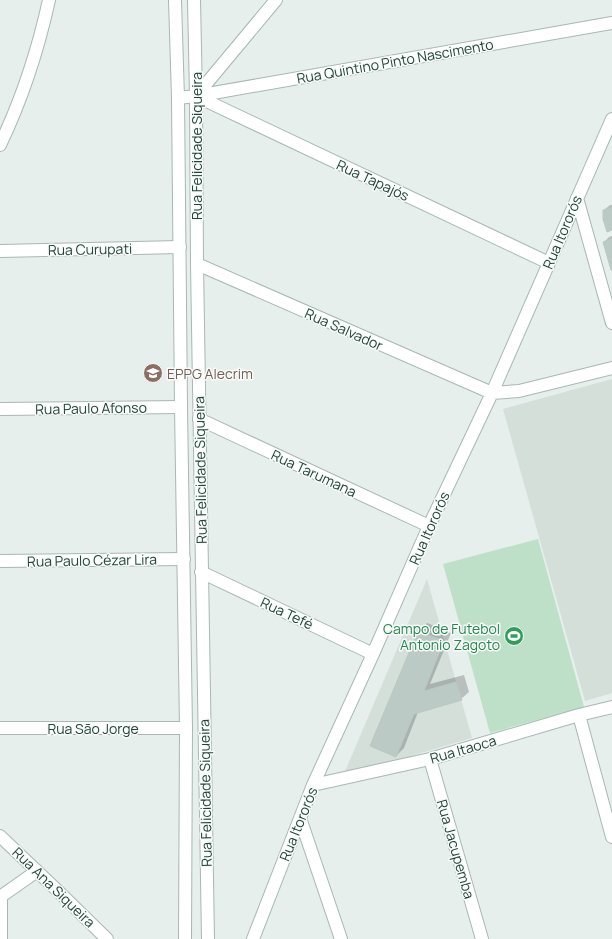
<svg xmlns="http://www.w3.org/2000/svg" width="612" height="939" font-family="Manrope,sans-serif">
<rect width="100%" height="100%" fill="#e6efeb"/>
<!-- built -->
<path fill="#d4dfda" d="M612,379v314l-27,8 -82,-292z
M427,579l45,159 -129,38z"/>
<!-- green -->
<path fill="#bfe0c8" d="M538,539l46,168 -94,26 -47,-169z"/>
<!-- shadow -->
<path fill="#0003" d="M610,205h2v24l-8,-19z
M612,236v34l-8,-28 5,-5z
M427,623l24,10 -21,51 34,-9 5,17 -8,7 -43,13 -14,36 -8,8 -24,-10 47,-115z"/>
<!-- building -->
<path fill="#bbcac4" stroke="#b8c9c2" d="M612,208v22l-5,2 -4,-13v-9z
M612,239v31h-1l-8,-28z
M418,631l26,10 -20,50 32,-9 6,18 -48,14 -18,43 -26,-11z"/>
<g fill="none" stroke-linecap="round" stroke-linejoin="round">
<!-- minor casing -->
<g stroke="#a8b8b2" stroke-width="14">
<path id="minor" d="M196,96l353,167
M196,96l80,-96
M178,98l18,-2 416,-73
M0,145c22,-46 38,-95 49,-145
M577,198l35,125
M0,251l180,-4
M197,264l295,129 27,-2 93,-23
M0,409l181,-2
M199,419l230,107
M0,561l184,-2
M201,572l172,82
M579,715l33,122
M0,728h186
M430,759l52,180
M313,785l117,-26 149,-44 33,-8
M300,818l41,121
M0,897l37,-26
M1,939v-42
M253,939l60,-154 60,-131 56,-128 63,-133 120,-274"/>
</g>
<!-- tertiary casing -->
<g stroke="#a8b8b2" stroke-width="14">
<path id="tertiary" d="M175,0l3,98 3,309 5,321 -1,211
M194,0l2,96 1,168 11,675
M0,836l60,57 47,46"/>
</g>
<!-- minor -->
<use href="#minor" stroke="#fff" stroke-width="12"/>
<!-- tertiary -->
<use href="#tertiary" stroke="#fff" stroke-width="12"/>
</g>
<!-- icons -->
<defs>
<g id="school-disc" transform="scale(1)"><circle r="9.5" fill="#8d6e63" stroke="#f7fbf9"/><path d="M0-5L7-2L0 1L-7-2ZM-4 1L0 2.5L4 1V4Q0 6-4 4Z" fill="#fff"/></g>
<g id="stadium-disc" transform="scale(1)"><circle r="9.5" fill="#2e9e5b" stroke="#f7fbf9"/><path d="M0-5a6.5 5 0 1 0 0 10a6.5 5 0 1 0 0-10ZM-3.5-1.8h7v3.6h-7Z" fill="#fff"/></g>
</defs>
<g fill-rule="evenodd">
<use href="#school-disc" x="153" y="373"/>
<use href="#stadium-disc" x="514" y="636"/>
</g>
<g text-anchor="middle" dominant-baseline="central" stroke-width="3" stroke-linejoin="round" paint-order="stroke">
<!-- street labels -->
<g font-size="14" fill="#24423a" stroke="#f7fbf9">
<text transform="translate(395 61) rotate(-10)">Rua Quintino Pinto Nascimento</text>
<text transform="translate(196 146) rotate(-90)">Rua Felicidade Siqueira</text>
<text transform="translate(373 180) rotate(25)">Rua Tapajós</text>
<text transform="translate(562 232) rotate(-67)">Rua Itororós</text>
<text transform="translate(90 249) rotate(-1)">Rua Curupati</text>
<text transform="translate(344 329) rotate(24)">Rua Salvador</text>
<text transform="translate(91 408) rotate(-1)">Rua Paulo Afonso</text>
<text transform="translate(200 470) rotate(-91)">Rua Felicidade Siqueira</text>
<text transform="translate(314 473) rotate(25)">Rua Tarumana</text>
<text transform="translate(429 528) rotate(-66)">Rua Itororós</text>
<text transform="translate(92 560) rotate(-1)">Rua Paulo Cézar Lira</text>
<text transform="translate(287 613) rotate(25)">Rua Tefé</text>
<text x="93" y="728">Rua São Jorge</text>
<text transform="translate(463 749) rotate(-16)">Rua Itaoca</text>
<text transform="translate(205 793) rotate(-91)">Rua Felicidade Siqueira</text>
<text transform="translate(298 824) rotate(-68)">Rua Itororós</text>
<text transform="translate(456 849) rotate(74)">Rua Jacupemba</text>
<text transform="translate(54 887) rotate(44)">Rua Ana Siqueira</text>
</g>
<!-- education labels -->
<g font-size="14" fill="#785e54" stroke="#f7fbf9" text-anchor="start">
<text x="167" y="373">EPPG Alecrim</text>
</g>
<!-- leisure labels -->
<g font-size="14" fill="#27864d" stroke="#f7fbf9" text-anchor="end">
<text x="500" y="628">Campo de Futebol<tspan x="500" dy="16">Antonio Zagoto</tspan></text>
</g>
</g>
</svg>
